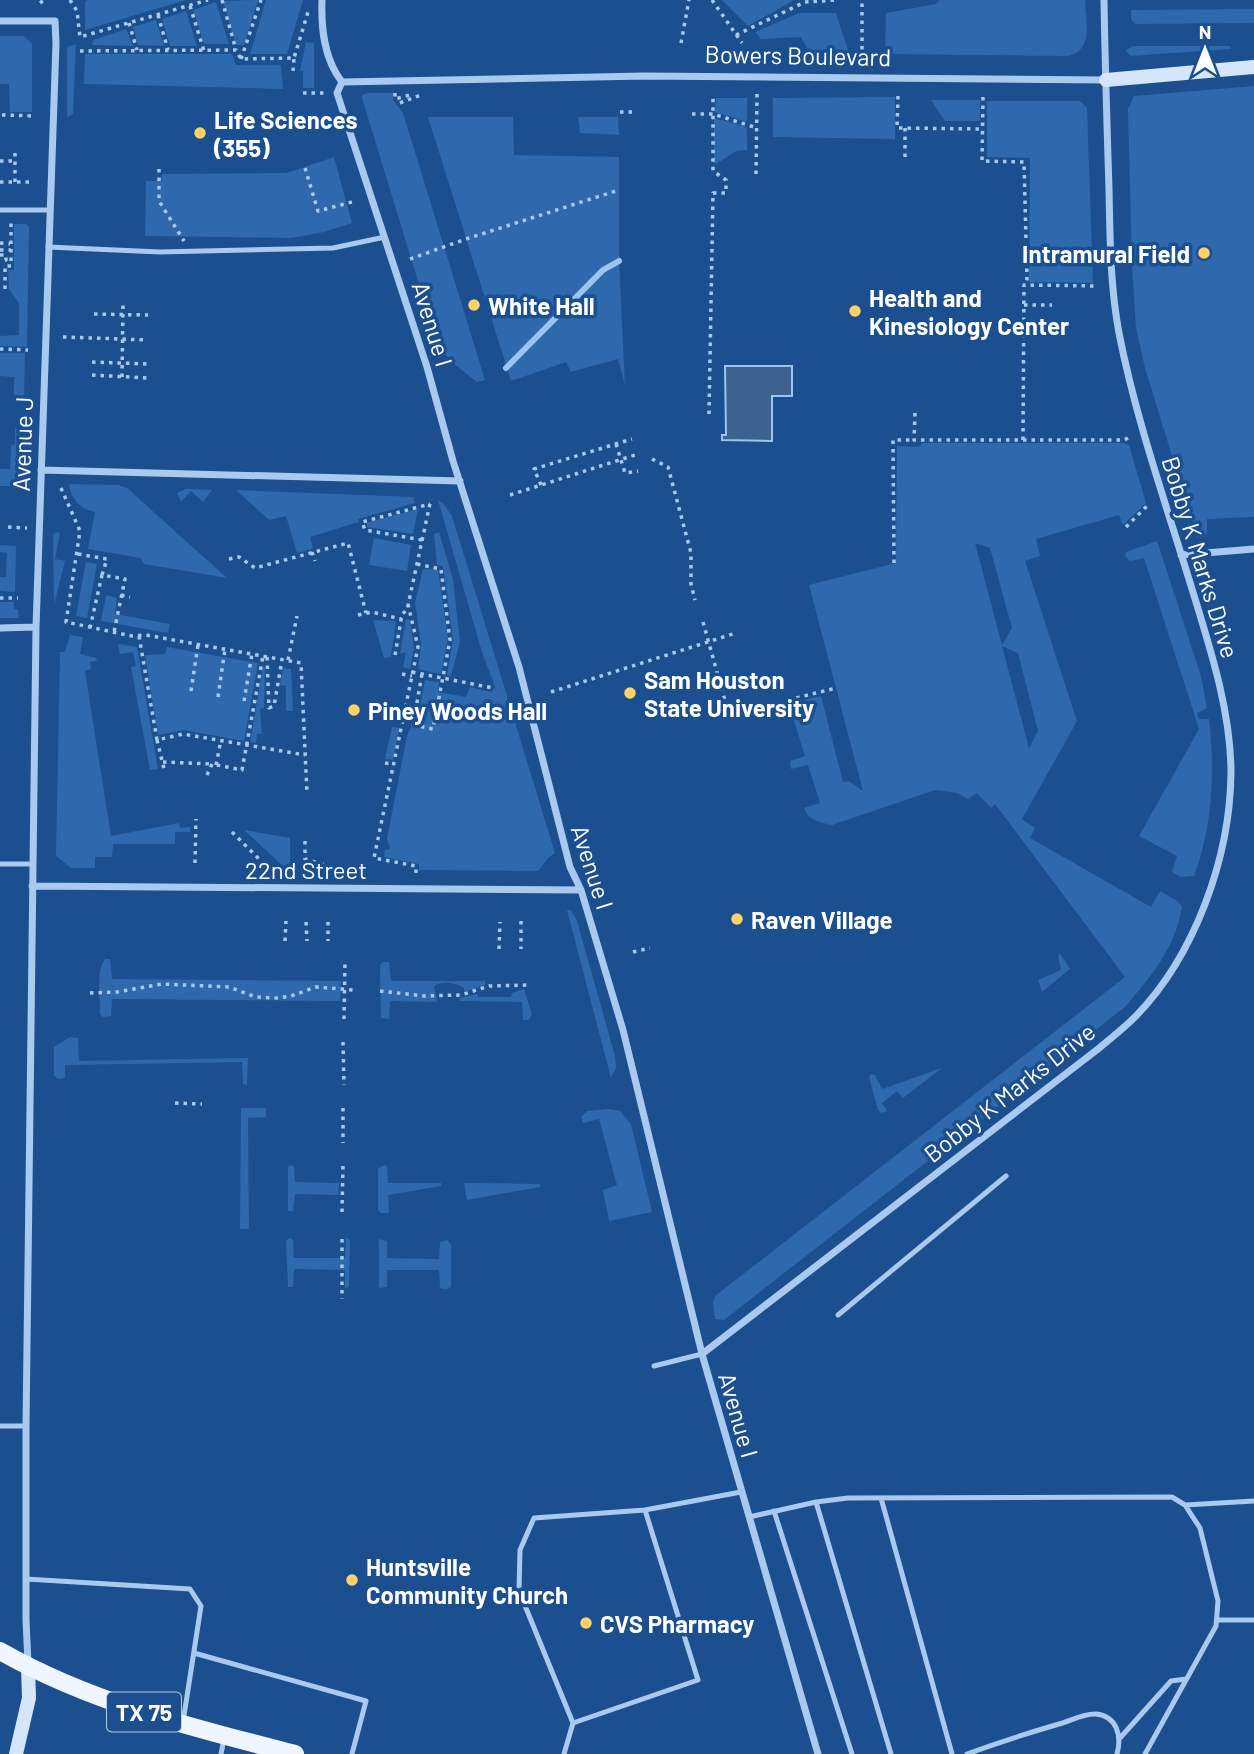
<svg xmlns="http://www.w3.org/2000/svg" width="1254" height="1754" font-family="Barlow,sans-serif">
<rect width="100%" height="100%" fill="#1b4f8f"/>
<!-- green -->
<path fill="#2e69ad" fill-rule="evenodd" d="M87,0h99l-101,30v-28z
M258,0l-14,45h-8l-13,-44z
M266,0h37l-16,54h-37z
M722,0h70l1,1 -45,25z
M940,0h145c1,21 9,50 -17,56l-183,-2 1,-41 50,-9z
M216,2l13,42h-25l-11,-34z
M1254,9v14l-119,1 -4,-5v-9z
M186,11l11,35h-27l-8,-27z
M799,13h37l13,40 -39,1 -9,-17 -40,2 -6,-7z
M156,20l8,26 -26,-1 -5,-18z
M126,29l7,17 -41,-1 1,-5z
M0,36h24l8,8v68h-22l-1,-28h-9z
M306,42l8,1v45h-11v-17h-3z
M76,44l-3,70 -6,4v-71z
M1133,46h97l1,3 -101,7 -4,-6z
M85,54h147l4,11h45l2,24 -199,-5z
M1254,86v431l-47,2v14l-4,5 -6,-1 -52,-169 -9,-40 -4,-61 -4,-158 6,-13z
M368,93h25v7l10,13 82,267 -8,2c-15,-12 -32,-23 -41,-42l-74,-242v-3z
M895,97v42l-122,-2v-39z
M716,98h31v24l-32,-10z
M931,100h49v21h-35z
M987,101h93l7,7 6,175 -64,-1 1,-124 -43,-1z
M428,117h85l1,38 105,2v104l6,124 -7,-26 -47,13 -5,-10 -55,19z
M578,117h40l1,18 -39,-2z
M714,118l33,9v23l-11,1 -20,13 -2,-2z
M334,157l18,66 -28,9 -33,6 -146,-2 1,-55h15l1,-7 125,-1z
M14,224h12l3,3 -2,120 -27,-1v-10l19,-1v-32l-10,-14 -1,-19h6z
M0,353h25l-1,47 -10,1v-24l-14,-1z
M15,428l8,6 -1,20 -4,1 -1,31h-17v-17h10l1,-24h4z
M923,443h200l6,2 17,58 -23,22 -4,-10 -83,24 4,17 -15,5 52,160 -55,98 13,9 -5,10 121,69 9,-16 16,9 6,6c-7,43 -30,69 -57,101l-401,313 -9,-1 -2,-16 2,-7 410,-319 -130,-173 -4,4 -14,-15 -9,6 -11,-6 -22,-3 -103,35c-12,-3 -24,-4 -28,-17l16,-5 -12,-38 -17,4 -1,-8 15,-5 -16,-51 1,-2 31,-7 22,86 6,-1 14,10 -54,-206 87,-22 1,-117 21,1zM975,543l15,5 22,80 -10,17zM1002,646l16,7 20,78 -9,17z
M69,484l49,1 9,3 100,90 -83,-14 -3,-6 -53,-9 7,-37c-15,-3 -24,-13 -26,-28z
M186,489l26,1 -9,12 -12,-11 -10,11 -4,-9z
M236,490l177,7 2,6 -57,16 1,3 -49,15 3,12 -16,4 -11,-37 -17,4z
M438,500l6,4 8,12 103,337 -6,4 -11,14 -119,-1v-6l-35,-7 1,-7 5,-1 -3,-10 20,-103 4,-9 5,1 9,-48 14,2 -1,10 28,5 4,-10 21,5 4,-5 -13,-35z
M418,509l-5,25 -46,-7 -1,-4z
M57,532l3,1 -5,26 10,2 -11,44 -1,-71z
M439,532l14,47 7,63 -9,34 -4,-1 6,-36 -10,-73 -6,-1 -3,-31z
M374,538l37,7 -4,26 -38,-6z
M1157,541l44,135 6,32 -10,5 2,6h10c6,51 4,107 -15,157l-13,1 -9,-5 5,-16 -38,-20 60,-107 -55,-171 -14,3 -5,-5 1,-4z
M0,545l16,1 -1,46 -15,-1v-14h6l1,-24 -7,-1z
M86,562l11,2 -10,54 -11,-2z
M423,569l15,1 10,68 -7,36 -23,-5 3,-25 -6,-41z
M106,595l11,3 -2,16 55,10 -2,9 -67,-12z
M0,602h14v7h4l1,9h-19z
M406,619l4,1 4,28 -4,21 -7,-2 3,-15 -6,2z
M373,620l23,1 -5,36 -7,1z
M70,635l13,2 -3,17 16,4 1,3 -7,1 1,7 -6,2 26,165 68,-13 1,5 10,-1v5h-15v12h-62l-1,13h-17v11h-24l-15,-12 4,-204h5z
M118,644l19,3 21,122 -8,1 -19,-103 5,-1 -3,-14 -13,2z
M167,647l91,16 -14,78 -61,-11 -25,5 -13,-80 20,-1z
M263,667l2,1 -1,40 -4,1 2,25h-5l-1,9 -6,-1z
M283,668l8,1 2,42h-7v-25l-6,-1z
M392,727l7,1 -6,32 -8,-1z
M244,830l46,8v29h-6z
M567,910h4l6,11 38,135 1,12 -5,10z
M1060,954l10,15 -28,23 -4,-12 23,-10 -3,-14z
M105,959h5l2,20 229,2 -1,20 -228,-2 -1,17 -8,1 -3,-3c0,-16 -4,-43 5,-55z
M383,962h6l2,19h94v4l-21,7v-4c-8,-5 -22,-8 -30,-2l3,16 -47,-1 -1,18 -8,-1 -1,-53z
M524,989l8,25 -3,6h-6l-1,-18 -62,-1v-3l17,-4 1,3h33l1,-4z
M70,1037l8,1 1,23 169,-3 -1,27 -4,-1 -1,-22 -177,3v13l-6,1 -5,-3v-29z
M942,1068l-39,30 -6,-7 -15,12 5,8 -6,2 -3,-3 -9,-33 2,-3 4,1 7,14z
M241,1108h25v9l-18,1 1,111h-9z
M609,1109l11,2 11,13 21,88 -43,9 -6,-31 14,-5 -18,-66 -16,4 -2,-6 6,-6z
M290,1165l4,1 1,16 44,1 -1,12 -43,-1 -2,17h-5v-44z
M384,1165l3,1 1,17h53v3l-53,9 1,18h-8l-3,-3v-41z
M464,1183l76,1v3l-73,13z
M290,1238l3,2 1,18h51l1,-20 4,2 -1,47 -4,1v-18l-51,-1 -1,18h-5l-2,-46z
M379,1239l8,2v17l52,1 1,-17 8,-2 3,5v42l-5,2 -6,-1 -1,-18h-52v17l-8,1z"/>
<!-- water -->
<path fill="#3c6290" stroke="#9cc4f0" stroke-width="2" d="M725,366h67v30h-20v45l-50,-1v-5h4z"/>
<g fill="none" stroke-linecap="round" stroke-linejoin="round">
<!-- stream -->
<path stroke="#9cc4f0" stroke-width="6" d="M506,368l97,-98 16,-9"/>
<!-- path -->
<path stroke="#a9c9ee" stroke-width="3.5" stroke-dasharray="3.5 5" stroke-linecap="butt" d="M70,0l7,11 3,26 128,-37
M222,0l14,50
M712,0l30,43
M40,3l4,-3
M190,6l14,45
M158,15l10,35
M129,23l8,27
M736,35l69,-33 31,-2
M681,43l8,-43
M80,51l156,-1 5,9 53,-1 14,-46
M862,58v-58
M241,59l20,-59
M293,71l1,-13
M303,93h22
M395,93v6l15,-4
M898,96l-1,32 85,1
M983,97l-1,64 42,1 3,117 -3,6
M400,103l23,-9
M620,112h15
M692,114h21l44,14
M2,115l33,1
M905,128v32
M0,161h15
M305,168l13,43 34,-9
M159,169v32l25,40
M756,174l1,-80
M0,182h34
M15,182v-31
M0,243l10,1
M0,250h11
M0,255h6v5h-6
M410,259l56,-20 153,-49
M5,289v-23h6v-44
M1024,305h28
M94,314l54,1
M63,337l85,3
M0,349l28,1
M92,362l55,2
M92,375l55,3
M122,377l1,-73
M915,413l-1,27h210l4,-2
M709,414l4,-221h13v-13l-13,-9v-77
M1023,440l1,-155 74,1
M616,444l9,29 13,-2
M652,459l16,8 23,86v31l4,16
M541,485l-7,-16 98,-30
M61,488l19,43 -14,91 66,14 14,-1 155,28 6,131
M510,495l125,-40
M8,527l19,1
M1126,527l23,-23
M422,540l-57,-10 -3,-8 68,-18
M312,552l3,9
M78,554l29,5 -5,16
M229,559l10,-2 16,11 93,-25 18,70
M894,563l-1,-123h21
M417,564l24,5 9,71 -17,89 -20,-4 9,-51
M121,595l9,2
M0,598h18
M408,604l10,43 -44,211 42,8v7
M358,615l14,-3 29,7
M703,622l24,86 19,-6
M90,628l12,-53 23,4 -11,53
M139,636l18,104 26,-6 122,21
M395,655l7,-41 5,-4 24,-111
M267,657l2,51 5,-2 8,-46
M288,660l9,-44
M412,672l81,16
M402,674l10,2
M191,691l7,-46
M551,692l185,-59
M218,697l7,-48
M788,700l48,-12
M244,701l8,-47
M394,715l9,2
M157,740l8,33
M163,762l49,2
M385,763l8,1
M216,765l5,-25
M207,775l5,-11 30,6 21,-114
M232,832l40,40
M305,841v18l39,12
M195,863l1,-44
M521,921v28
M306,922l1,19
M328,922v19
M285,941l1,-20
M499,949l1,-27
M633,952l17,-4
M380,991l45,5 36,-1 28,-9 41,-1
M90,993l27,-1 45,-8 67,3 27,10 21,1 14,-2 25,-9 37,3
M344,1019l1,-56
M343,1042l1,43
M175,1103l27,1
M343,1108v35
M342,1212l1,-48
M342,1239v60"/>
<!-- lane -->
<path stroke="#a9c9ee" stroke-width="5" d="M0,210h49
M48,247l112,5 173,-4 52,-11
M0,864h32
M838,1315l168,-139
M654,1366l48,-12
M0,1426h26
M881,1498l71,256
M816,1502l75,252
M1185,1505l69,-4
M645,1510l96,-18
M774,1511l78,243
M749,1517l67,-15 32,-4 324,-1 13,8 15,23 18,73 -2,25 -71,128
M26,1579l164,10 11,17 -18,116
M1217,1620h37
M194,1653l172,48 -14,53
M1120,1738l51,-57 15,-2
M221,1754l3,-15
M564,1754l9,-31 -54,-132 1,-41 14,-32 111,-8 53,170 -125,43
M967,1754c30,-11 61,-21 92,-30 11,-3 26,-11 37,-10 21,2 26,22 21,40"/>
<!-- street -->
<path stroke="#a9c9ee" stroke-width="7" d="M322,0c-1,29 2,59 20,82
M0,21h55l1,22 -20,584 -10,799v194l2,43
M342,82l-5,11 90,274 26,94 66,206 51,200 11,23 42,140 79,324 116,400
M342,82l302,-6 462,4
M41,470l419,11
M1181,555l73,-6
M0,628l36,-1
M32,886l549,4
M702,1354l396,-305c12,-10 26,-21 38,-33 59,-61 94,-158 95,-243 0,-62 -21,-125 -39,-184 -26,-85 -56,-169 -73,-256 -9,-48 -9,-96 -10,-144 -2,-63 -4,-126 -5,-189"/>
<!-- secondary -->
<path stroke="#d6e6fa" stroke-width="14" d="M1106,80l148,-13
M16,1754l13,-56 -1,-31"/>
<!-- primary -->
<path stroke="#f0f6ff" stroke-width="18" d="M0,1651c91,52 194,77 295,103"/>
</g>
<!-- markers -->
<g fill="#ffd166" stroke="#1b4f8f" stroke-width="2.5">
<circle cx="200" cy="133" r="7"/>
<circle cx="1204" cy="253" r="7"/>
<circle cx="474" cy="305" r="7"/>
<circle cx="855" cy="311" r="7"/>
<circle cx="630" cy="693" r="7"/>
<circle cx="354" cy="710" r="7"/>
<circle cx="737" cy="919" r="7"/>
<circle cx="352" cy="1580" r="7"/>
<circle cx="586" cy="1623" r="7"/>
</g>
<g text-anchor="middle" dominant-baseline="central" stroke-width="7" stroke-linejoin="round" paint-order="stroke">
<!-- shield labels -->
<rect fill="#1b4f8f" stroke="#bbcadd" stroke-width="2" x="107" y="1692.5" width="74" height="39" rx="5"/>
<g font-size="23" font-weight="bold" fill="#fff">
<text x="144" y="1712">TX 75</text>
</g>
<!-- street labels -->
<g font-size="24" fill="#fff" stroke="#1b4f8f">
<text transform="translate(798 55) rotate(1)">Bowers Boulevard</text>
<text transform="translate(433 324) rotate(73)">Avenue I</text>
<text transform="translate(22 444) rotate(-88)">Avenue J</text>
<text transform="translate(1201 557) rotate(73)">Bobby K Marks Drive</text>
<text transform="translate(593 867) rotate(72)">Avenue I</text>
<text x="306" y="869">22nd Street</text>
<text transform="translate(1009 1092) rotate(-38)">Bobby K Marks Drive</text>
<text transform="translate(739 1415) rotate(74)">Avenue I</text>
</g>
<!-- poi labels -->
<g font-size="24" font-weight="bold" fill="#fff" stroke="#1b4f8f" text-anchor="start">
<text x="214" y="119">Life Sciences<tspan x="214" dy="28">(355)</tspan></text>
<text x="1190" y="253" text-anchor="end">Intramural Field</text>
<text x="869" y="297">Health and<tspan x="869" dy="28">Kinesiology Center</tspan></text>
<text x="488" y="305">White Hall</text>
<text x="644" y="679">Sam Houston<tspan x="644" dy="28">State University</tspan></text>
<text x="368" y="710">Piney Woods Hall</text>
<text x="751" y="919">Raven Village</text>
<text x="366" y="1566">Huntsville<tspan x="366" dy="28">Community Church</tspan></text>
<text x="600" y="1623">CVS Pharmacy</text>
</g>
</g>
<!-- north arrow -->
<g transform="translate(1205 49)" stroke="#1b4f8f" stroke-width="5" paint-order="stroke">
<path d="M0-5L12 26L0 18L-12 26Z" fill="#ffffff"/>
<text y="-10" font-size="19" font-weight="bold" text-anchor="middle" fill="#ffffff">N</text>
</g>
</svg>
